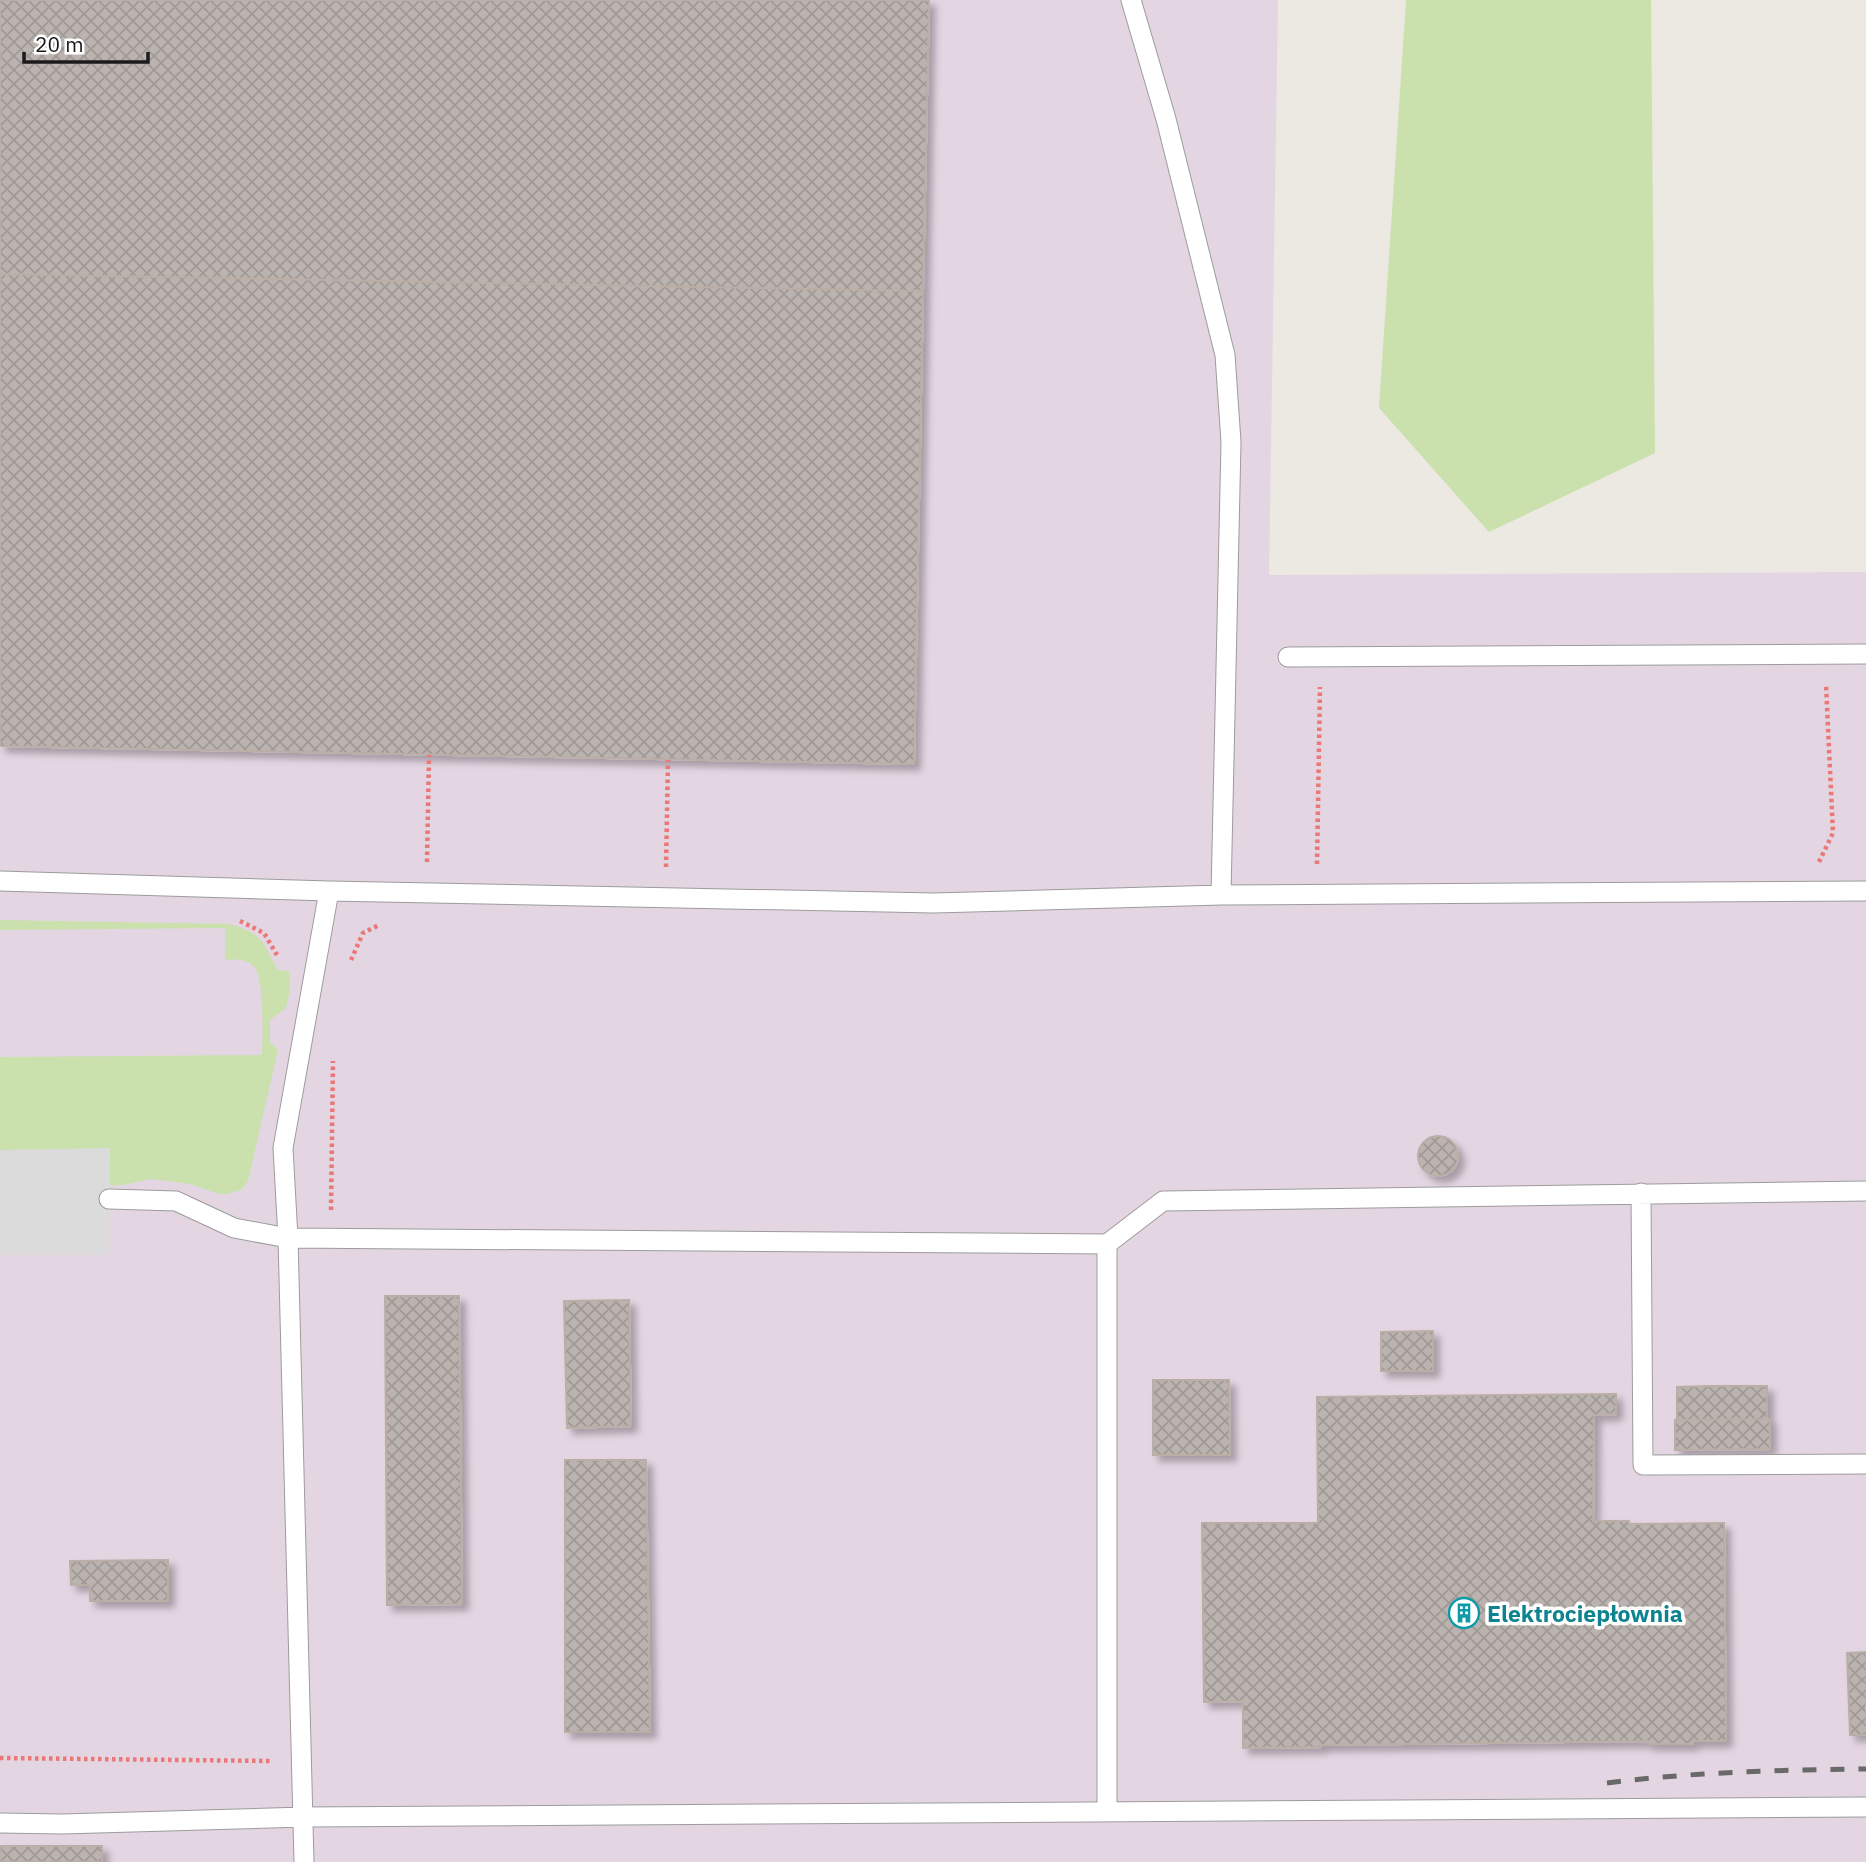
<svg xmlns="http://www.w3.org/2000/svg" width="1866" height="1862" font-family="'IBM Plex Sans',sans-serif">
<defs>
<pattern id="building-cross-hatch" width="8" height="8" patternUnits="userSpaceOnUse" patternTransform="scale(1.75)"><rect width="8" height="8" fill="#bbb3af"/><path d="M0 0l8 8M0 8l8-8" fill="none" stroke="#a09996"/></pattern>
<filter id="shadow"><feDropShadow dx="6" dy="6" stdDeviation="3.5" flood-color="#0004"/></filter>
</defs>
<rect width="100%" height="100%" fill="#ece8e2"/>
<!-- industrial -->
<path fill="#e4d5e2" d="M0,0h1278l-9,575 597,-3v1290h-1866z"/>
<!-- grass -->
<path fill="#cae1ad" d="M1406,0h245l4,453 -166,79 -110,-124z
M0,920l230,4c33,10 32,17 48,46l11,1 1,20 -4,17 -16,12v22l8,8 -30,131 -7,9 -15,4h-7l-29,-10 -38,-5 -29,6 -21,1 -76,-36h-26v-93l262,-2c1,-17 2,-75 -7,-87 -8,-10 -20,-9 -30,-8v-32l-225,2z"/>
<!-- parking -->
<path fill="#dbdbdb" d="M110,1148l-1,107h-109v-105z"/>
<!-- building -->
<path fill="url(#building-cross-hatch)" stroke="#bbaea6" stroke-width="2" filter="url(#shadow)" d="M0,0h929l-6,291 -923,-17z
M0,274l923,17 -9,473 -914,-18z
M1418 1156a20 20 0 1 1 40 0a20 20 0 1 1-40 0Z
M385,1296h74l3,308 -75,1z
M629,1300l2,126 -64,2 -3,-127z
M1433,1331v40h-52v-39z
M1153,1380h76l1,75h-77z
M1711,1386h56v33l-90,1v-33z
M1616,1394v20l-22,1 -1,106h36v3l95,-1 2,218h-33v3h-45v-3l-327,4v2l-78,1v-47l-39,1 -2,-179h116l-1,-126z
M1770,1419v30l-95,1v-30z
M565,1460h81l4,272h-85z
M168,1560v41h-78v-16h-19l-1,-24z
M1866,1652v83h-16l-3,-82z
M0,1846h102v16h-102z"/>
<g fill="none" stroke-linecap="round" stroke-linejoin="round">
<!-- lane casing -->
<g stroke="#9c9c9c" stroke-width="21">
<path id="lane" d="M1131,0l35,119 59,236 6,87 -10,453
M1288,657l578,-3
M0,881l329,10 605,12 287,-8 645,-4
M1641,1193l2,272 223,-1
M109,1199l67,2 58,27 54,10 819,6 56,-43 703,-10
M1107,1244v568
M0,1823l62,1 242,-7 1562,-10
M304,1862l-16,-624 -5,-90 46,-257"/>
</g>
<!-- path -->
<path stroke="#e97876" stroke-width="4.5" stroke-dasharray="3.5 3.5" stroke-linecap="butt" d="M427,862l2,-107
M1819,862l14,-29 -7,-148
M1317,864l3,-177
M666,867l2,-107
M240,921l24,12 13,22
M351,960l12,-27 16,-8
M331,1210l2,-149
M0,1758l272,3"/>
<!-- lane -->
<use href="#lane" stroke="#fff" stroke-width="19"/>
<!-- rail -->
<path stroke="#696969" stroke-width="5" stroke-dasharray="14 14" stroke-linecap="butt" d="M1607,1783c86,-11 172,-13 259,-14"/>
</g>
<!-- icons -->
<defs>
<g id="building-ring" transform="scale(1.575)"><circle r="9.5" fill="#fff" stroke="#0f9aa8" stroke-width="1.5"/><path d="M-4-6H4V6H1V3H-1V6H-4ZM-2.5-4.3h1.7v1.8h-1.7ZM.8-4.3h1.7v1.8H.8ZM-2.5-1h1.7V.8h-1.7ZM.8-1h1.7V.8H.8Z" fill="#0f9aa8"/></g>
</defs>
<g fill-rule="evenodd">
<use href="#building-ring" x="1464" y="1613"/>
</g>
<g text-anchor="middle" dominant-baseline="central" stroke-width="7" stroke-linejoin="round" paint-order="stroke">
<!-- culture labels -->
<g font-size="23" font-weight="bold" fill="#0d838f" stroke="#fff" text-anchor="start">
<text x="1487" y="1613">Elektrociepłownia</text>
</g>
</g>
<!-- scale -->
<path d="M24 52v10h124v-10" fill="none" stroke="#1b1b1b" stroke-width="3.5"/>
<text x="35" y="52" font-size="21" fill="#1b1b1b" stroke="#ffffff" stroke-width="5" paint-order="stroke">20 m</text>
</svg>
